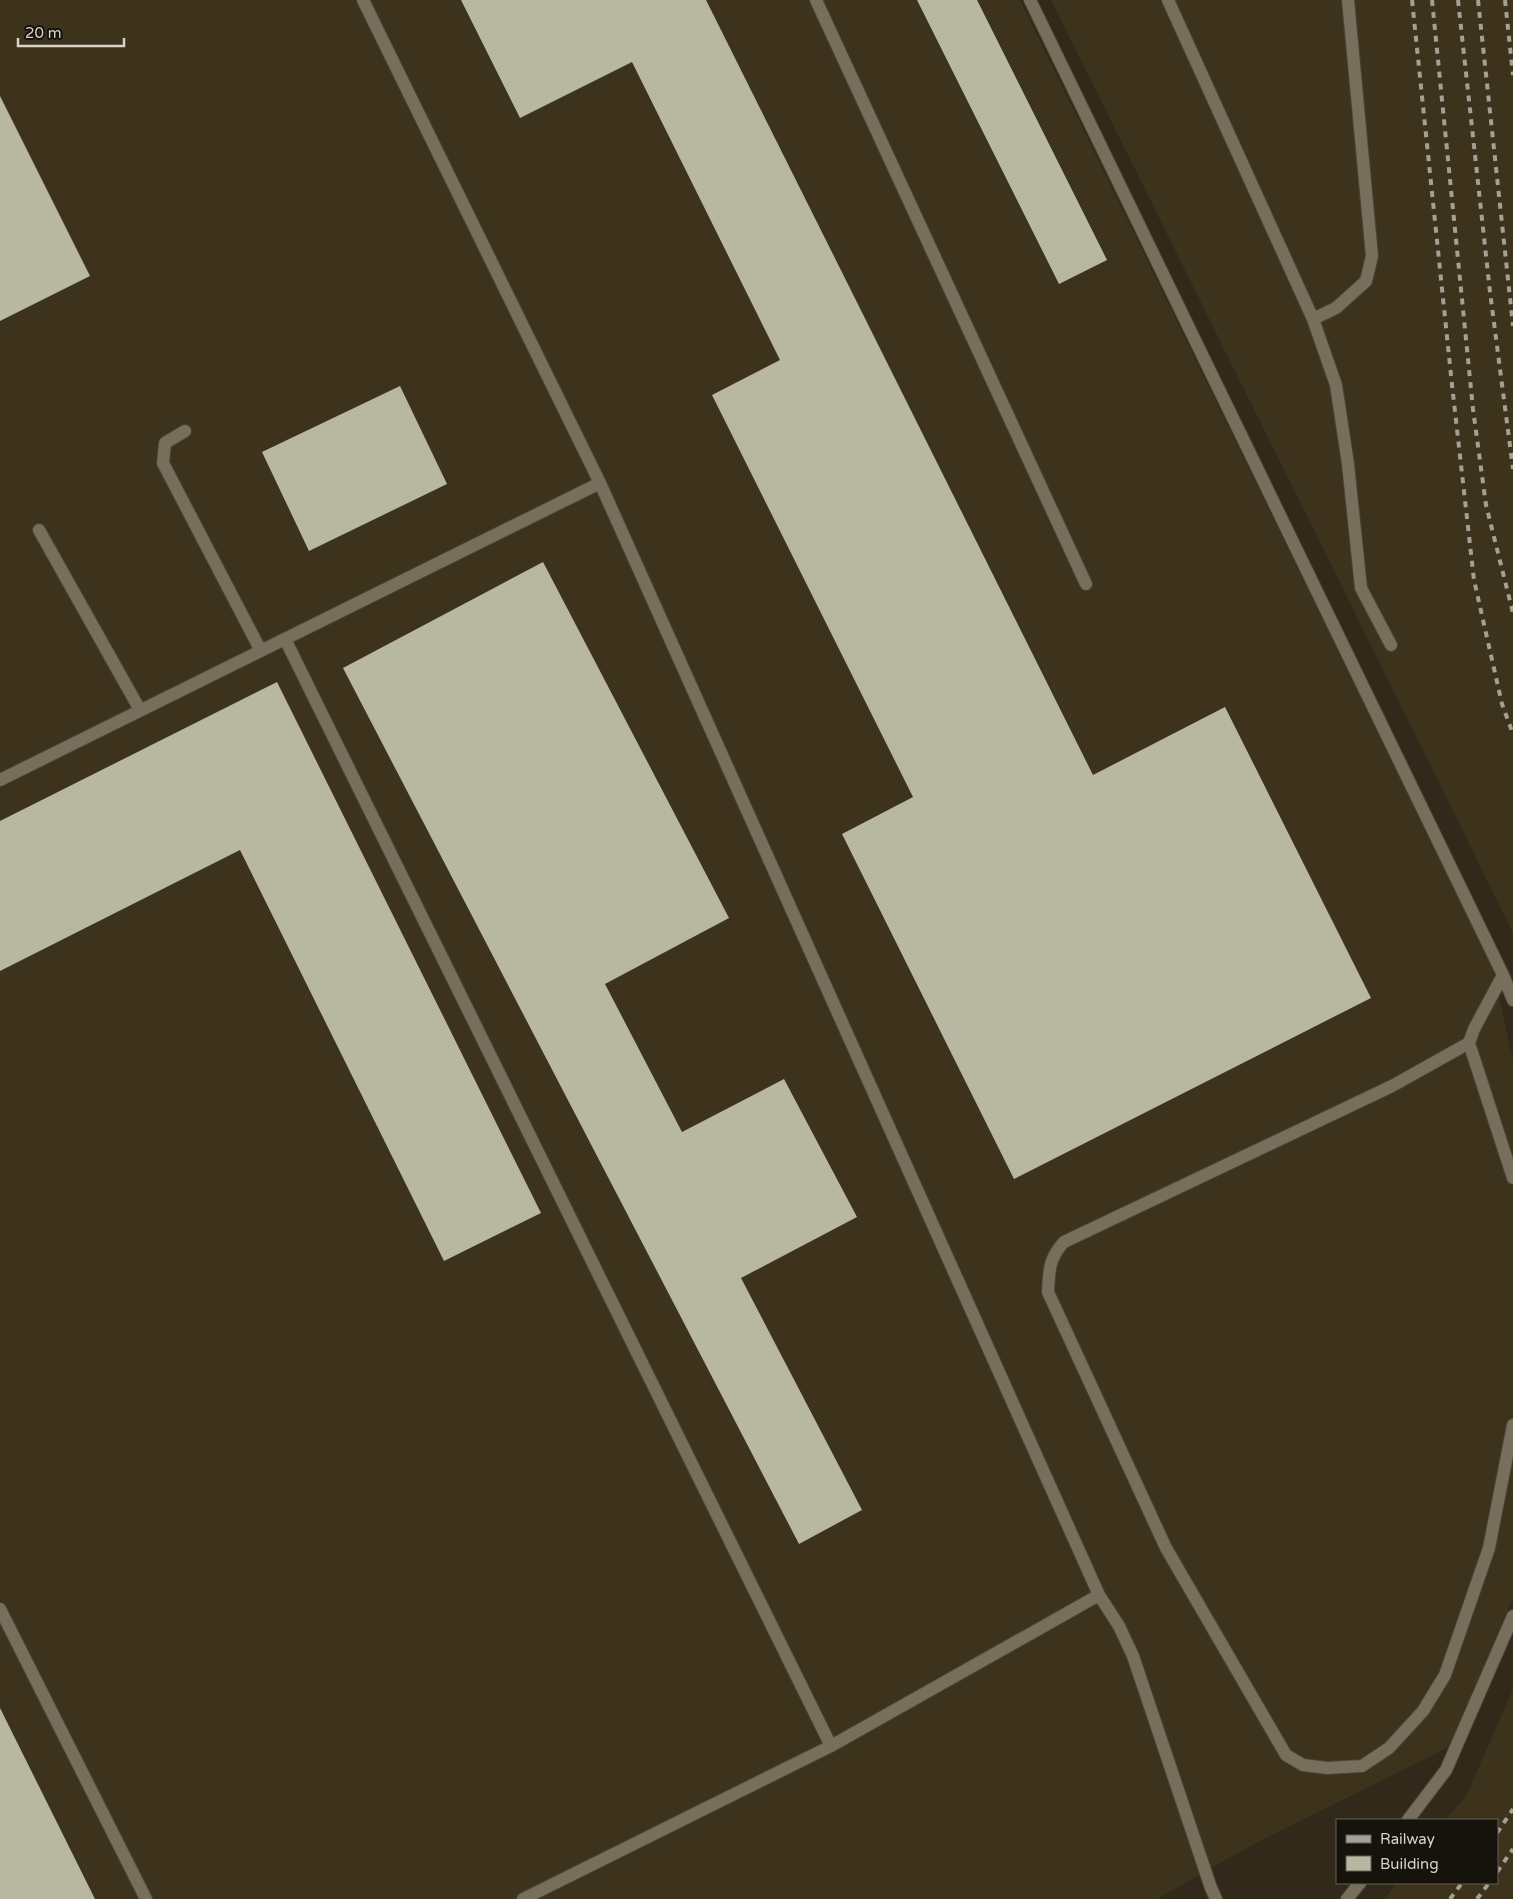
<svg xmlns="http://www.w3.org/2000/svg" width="1513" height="1899" font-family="'Varela Round',sans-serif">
<rect width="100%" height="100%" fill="#31291a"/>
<!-- built -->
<path fill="#3d331c" d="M0,0h1020l472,966 21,94v538l-62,148 -197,98 -97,55h-1157z
M1051,0h462v933l-91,-185z
M1513,1689v210h-129l13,-16h100v-63h-51l21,-26z"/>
<!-- building -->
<path fill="#b8b7a2" d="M461,0h245l387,775 132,-68 146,291 -357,181 -172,-345 71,-37 -201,-402 68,-35 -148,-298 -112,56z
M917,0h60l130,260 -48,24z
M0,96l90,180 -90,45z
M400,386l47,98 -138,67 -47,-99z
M543,562l186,356 -124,66 77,148 102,-53 73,138 -116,61 121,232 -63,34 -456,-876z
M277,682l264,531 -97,48 -204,-411 -240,121v-150z
M0,1708l95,191h-95z"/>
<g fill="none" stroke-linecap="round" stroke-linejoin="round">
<!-- service casing -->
<g stroke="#4b4437" stroke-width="14">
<path id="service" d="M363,0l237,483 499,1112
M816,0l270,584
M1030,0l473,975 10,25
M1168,0l145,319 23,66 12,79 13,124 30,57
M1313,319l23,-11 30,-27 6,-25 -24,-256
M185,431l-20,12 -2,20 98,188
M39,530l101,180
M285,639l546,1107
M0,780l600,-297
M1503,975l-29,54 -5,14 44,135
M1469,1043l-77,43 -328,156c-15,16 -15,29 -16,50l118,256 120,207 17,10 24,3 35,-2 27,-18 34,-37 22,-36 44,-127 24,-123
M0,1609l146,290
M1408,1820l38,-50 67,-154
M523,1899l308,-153 268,-151 20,31 14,30 78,232 5,11
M1347,1899l13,-16"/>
</g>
<!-- service -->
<use href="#service" stroke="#776e5c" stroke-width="12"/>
<!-- rail -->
<path stroke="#a59f94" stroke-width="4" stroke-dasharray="6 6" stroke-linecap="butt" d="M1412,0l40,385 22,195 28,124 11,30
M1432,0l41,409 13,96 27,108
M1458,0l32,292 23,177
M1478,0l35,326
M1505,0l8,75
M1497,1833l16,-24
M1497,1872l16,-23
M1450,1899l12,-16
M1477,1899l12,-16"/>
</g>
<!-- legend -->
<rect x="1336" y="1819" width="162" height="65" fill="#16130c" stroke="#646058"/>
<rect x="1346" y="1835" width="25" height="8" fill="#a59f94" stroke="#646058"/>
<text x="1380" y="1844" font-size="15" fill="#d8d3c9">Railway</text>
<rect x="1346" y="1856" width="25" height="15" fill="#b8b7a2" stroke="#646058"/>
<text x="1380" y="1869" font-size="15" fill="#d8d3c9">Building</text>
<!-- scale -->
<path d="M18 38v8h106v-8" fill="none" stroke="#d8d3c9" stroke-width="2.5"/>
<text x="25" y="38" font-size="15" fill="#d8d3c9" stroke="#16130c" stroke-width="4" paint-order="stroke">20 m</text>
</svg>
